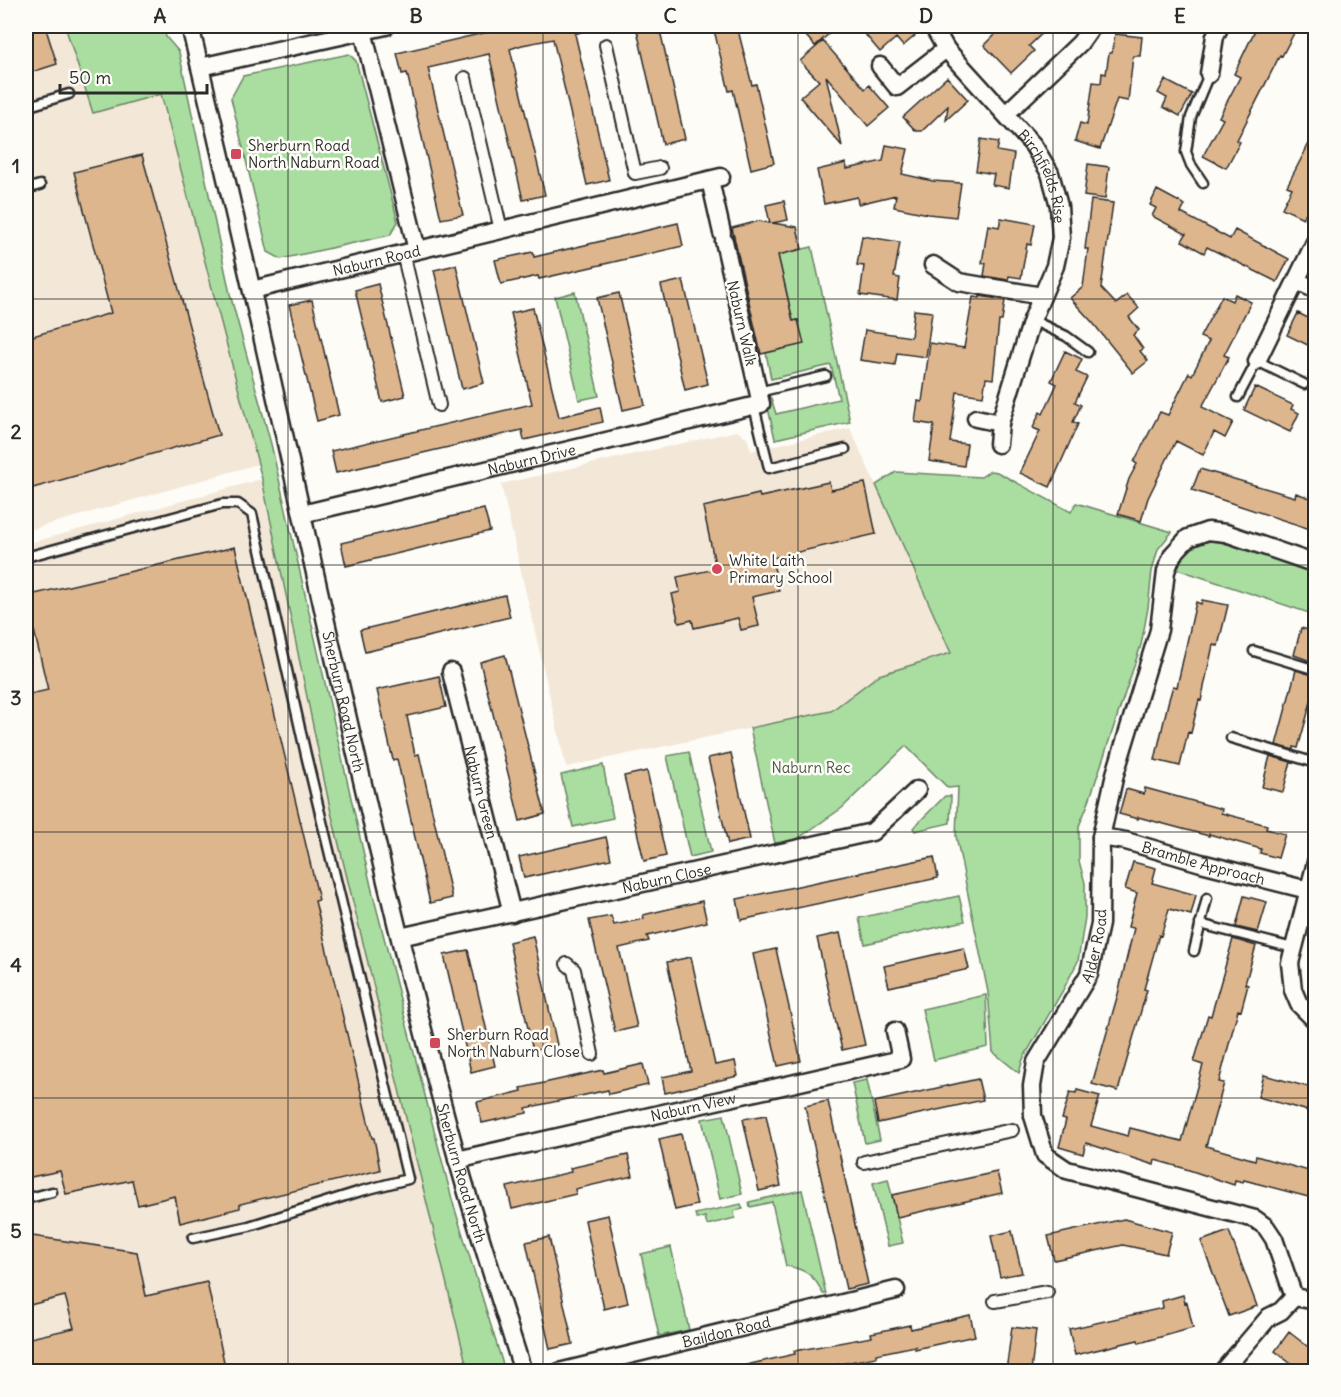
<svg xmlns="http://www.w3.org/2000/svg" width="1341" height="1397" font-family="Delius,sans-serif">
<rect width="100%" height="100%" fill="#fdfcf7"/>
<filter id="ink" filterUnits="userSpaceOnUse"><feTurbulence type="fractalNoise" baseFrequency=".0167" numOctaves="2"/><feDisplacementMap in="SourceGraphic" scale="12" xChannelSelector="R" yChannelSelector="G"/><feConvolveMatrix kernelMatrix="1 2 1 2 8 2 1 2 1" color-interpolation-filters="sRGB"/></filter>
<g filter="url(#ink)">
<!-- built -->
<path fill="#f3e7d8" d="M26,26h39l28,87 68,-20 97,371 -232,67z
M850,428l102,225 -73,22 -48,36 -265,56 -65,-283 236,-53 10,7 4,13z
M262,479l68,329 138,563 -442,1v-828z"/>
<!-- green -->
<path fill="#aadea1" stroke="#6a8466" stroke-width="1.5" d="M65,26h98l3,11 13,15 51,242 41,150 102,451 80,308 52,168h-37l-138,-563 -68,-329 -101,-385 -68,19z
M349,54l7,7 42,161 -8,13 -109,24 -13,-7 -37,-154 12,-22z
M812,247l38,175 -75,17 -9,-40 5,-1 5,16 63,-15 -8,-34 -60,14 -5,-26 37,-9 -5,-24 -5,1 -15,-66z
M575,292l24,104 -20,4 -24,-103z
M990,471l7,1 74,40 5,-9 96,29 -14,17 -6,22 -4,37 -7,37 -53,159 -9,22v35l6,22v34l-7,44 -16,31 -39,67 -4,14 -26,-21 -5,-60 -32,-156 2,-49 -10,1 -42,-42 -64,62 -65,45 -27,-125 81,-17 48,-36 72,-22 -75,-168 20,-13 85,5z
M1209,541l11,1 95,31v42l-138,-46c6,-16 15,-23 32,-28z
M689,752l22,100 -21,5 -23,-101z
M603,765l10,53 -40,9 -12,-52z
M945,796h6l-1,27 -35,8 -2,-3z
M959,896l6,25 -100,23 -6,-26z
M986,995l2,52 -54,13 -12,-51z
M867,1080l13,60 -15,3 -13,-60z
M724,1115l18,79 -22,5 -18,-80z
M888,1179l15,64 -15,3 -15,-63z
M802,1190l24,104h-3c-8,-18 -17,-25 -37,-28l-14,-64 -22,5 -1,-5z
M741,1204l2,5 -9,2 1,7 -28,7 -2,-8 -8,2 -2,-5z
M671,1247l18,83 -30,6 -18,-82z"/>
<!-- building -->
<path fill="#ddb68e" stroke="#2b2b2b" stroke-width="1.5" d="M26,26h19l12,38 -31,10z
M514,26h66l1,6 -6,2 34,146 -22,5 -34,-146 -31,6 -12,4 35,146 -22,5 -34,-146 -61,14 35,147 -22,4 -34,-146 -5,1 -5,-21z
M636,26h23l26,113 -22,5z
M713,26h24l15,59 4,-1 18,79 -23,6 -18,-79 -4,1z
M797,26h41l-23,20z
M858,26h53l-2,1 7,8 -13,11 -7,-8 -16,14z
M1003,26h47l-21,20 5,5 -23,22 -27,-28z
M1257,26h24l13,7 -12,23 -2,-1 -43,85 3,2 -14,26 -23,-12 20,-37 -4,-2 21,-40 -6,-3z
M1115,34l27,3 -2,19h-7l-5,45 -11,-2 -17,50 -25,-8 5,-18 7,2 6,-43 8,1 1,-10 4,1 3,-21h3z
M823,41l42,48 4,-4 20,23 -21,18 -42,-50 16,70 -42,-49 19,-16 -19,-20z
M947,77l21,23 -22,20 2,-14 -26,25h-6l-13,-14z
M1165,80l27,14 -12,22 -17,-9 4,-9 -9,-5z
M1316,130v55l-6,10 4,2 -11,21 -21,-10 10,-20 -5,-2z
M981,139l18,3 -2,9 17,3 -5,34 -17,-3 2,-11 -18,-3z
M886,145l22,4 -6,25 31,7 28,2 -5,34 -28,-3 -34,-7 2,-12 -38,9 -1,-7 -33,7 -7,-34 29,-7 1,6 36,-8z
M142,155l77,280 -193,55v-152l85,-25 -37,-141z
M1088,164l21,3 -4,32 -21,-3z
M1157,190l28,15 -4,8 49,26 5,-9 54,29 -12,23 -70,-35 -3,6 -22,-12 4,-7 -34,-18 4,-8 -6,-3z
M1091,200l22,3 -12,85 15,16 11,-9 12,13 -10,9 10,13 -6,5 10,14 -3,2 8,10 -15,12 -40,-50 -23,-25 13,-11 5,-38h-3z
M784,201l4,19 -16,3 25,4 5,22 -24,6 15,66 5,-1 6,24 -43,10 -29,-126 27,-7 11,2 -4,-18z
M1001,218l34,6 -4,21 -4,-1 -6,34 -12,-2 -1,4 -24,-4 2,-13h-4l6,-38 11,2z
M678,223l5,23 -144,33 -1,-3 -37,8 -6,-24 38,-8 1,5z
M862,236l38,6 -6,35 6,1 -3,22 -37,-5 4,-29 -7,-1z
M456,265l28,118 -22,6 -28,-119z
M683,280l25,104 -23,6 -24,-105z
M378,284l27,112 -23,6 -27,-112z
M619,293l26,112 -22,5 -26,-112z
M1235,294l16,8 -27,53 5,2 -27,50 31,15 -8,16 -11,-6 -11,23 -27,-14 -28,57 -7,23 -23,-7 11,-35 8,-15 -3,-2 26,-50 8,3 21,-42 3,2 17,-34 -9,-4 22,-41 10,5z
M980,296l25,4 -3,21h-3l-6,58 -7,-1 -3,18 -26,-4 -7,50 17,2 -3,22 -35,-5 5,-36 -19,-3 3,-21 4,1 8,-59 34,5 9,-51 7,1z
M312,300l27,115 -22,6 -28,-116z
M533,308l26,109 41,-10 3,15 -79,18 -2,-10 -186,43 -5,-22 201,-47 -21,-91z
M914,310l18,2 -6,45 -29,-4 -2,12 -35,-5 5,-30 46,7z
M1298,313l18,9v27l-29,-14z
M1065,351l17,8 -6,13 11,5 -12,25 6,3 -8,17 5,2 -28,63 -30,-14 20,-42 -7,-3 7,-16 3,2 14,-30 -6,-3z
M1255,387l38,18 -2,4 8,4 -9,19 -46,-22z
M1200,469l95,28 1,-4 20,7v31l-124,-41z
M829,482l2,8 34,-7 11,51 -104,24 7,33 -27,6 7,29 -18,4 -3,-12 -44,10 -2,-8 -13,3 -7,-29 8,-2 -3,-15 39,-8 -13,-62 56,-13 1,3z
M484,509l6,22 -144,35 -5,-23z
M235,547l84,353 -4,1 57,237h2l6,32 -140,34v4l-60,15 -5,-27 -37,9 -6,-25 -66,14 -6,-23 -34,7v-231l4,-1 -4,-20v-231l22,-5 -22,-94z
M505,595l5,22 -145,35 -5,-22z
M1202,600l26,5 -10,41 -5,-1 -12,56 -2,-1 -8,33 -3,-1 -8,34 -25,-6 13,-57 5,-17 4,1 19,-85 5,2z
M1301,628l15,4v31l-22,-8z
M505,655l40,159 -25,7 -40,-159z
M1296,670l20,6v8l-18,64 -4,-1v3l-18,-5z
M439,676l7,31 -39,9 8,39 4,-1 33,144 -22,5 -33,-144 -4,1 -16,-70z
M731,753l19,86 -22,5 -20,-86z
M1270,756l21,6 -8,30 -21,-5z
M647,771l19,85 -22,5 -20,-85z
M1145,788l77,21 -1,4 46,12 -1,4 19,5 -7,24 -18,-5 1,-4 -52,-15v2l-71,-19v2l-19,-5 7,-25 18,5z
M606,837l5,22 -87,19 -5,-21z
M934,857l4,21 -197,42 -4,-21z
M1133,862l23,6 -4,15 44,12 -5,20 -22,-6 -8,27 -2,-1 -15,54 3,1 -29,101 -26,-7 26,-90 16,-66 -6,-1 9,-34 -12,-4z
M1244,896l23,6 -9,30 -22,-5z
M702,901l5,21 -60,14 2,5 -30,7 18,79 -22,5 -26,-112 22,-4 3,9 30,-6 -1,-4z
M840,933l25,112 -23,5 -25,-112z
M533,936l24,109 -24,6 -24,-109z
M1233,939l23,7 -11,38 3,1 -7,26 -3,-1 -19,72 5,1 -18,63 49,14 1,-4 60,17v26l-72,-19 -1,2 -8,-2 -1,5 -51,-17 -28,-8 -1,5 -68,-22 -3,11 -24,-7 7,-27 -4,-1 8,-27 6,1 1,-3 23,6 -9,30 37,10 2,-8 52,13 21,-76 -9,-3 14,-47 3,1z
M964,948l5,21 -80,18 -5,-21z
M776,949l25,112 -23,5 -25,-112z
M468,950l27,116 -24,6 -27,-117z
M691,957l24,108 20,-4 3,15 -73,17 -3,-16 29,-6 -24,-109z
M643,1064l5,21 -39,9 -1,-4 -82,18 1,5 -45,10 -5,-21 45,-11 -1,-3 82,-18 1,3z
M1264,1075l52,14v11l-4,12 -54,-15z
M978,1079l5,21 -105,23 -4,-21z
M828,1101l40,183 -22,5 -41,-183z
M766,1115l15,71 -22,5 -16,-72z
M681,1134l16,71 -22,5 -16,-71z
M628,1155l5,21 -58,13 1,5 -64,15 -5,-22 64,-15 -1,-4z
M997,1172l5,21 -105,24 -5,-22z
M608,1215l20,88 -24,6 -19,-89z
M1124,1219l48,13 -6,22 -43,-9 -69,15 -6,-24z
M1012,1231l10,42 -22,4 -9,-41z
M1229,1231l28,75 -28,10 -28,-75z
M26,1235l111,17 9,44 61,-14 19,89h-200v-32l48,-11 -9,-32 -39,10z
M549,1237l24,107 -23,5 -24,-107z
M1183,1295l2,8 2,-1 6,26 -54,15 -1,-3 -63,15 -6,-26 94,-21 -1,-7z
M970,1315l5,21 -60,13v-3l-39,8v3l-72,14h-57l-1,-6 49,-11 -1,-3 78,-14 -1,-4 39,-8 1,4z
M1012,1327l24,3 -5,41h-25z
M1289,1332l27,21v18h-16l-25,-20z"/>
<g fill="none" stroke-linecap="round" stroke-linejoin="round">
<!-- service casing -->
<g stroke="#2b2b2b" stroke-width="13">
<path id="service" d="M26,107l43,-13
M1203,183l-12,-18 -5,-13 5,-35 18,-43
M26,189l14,-4
M1032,320l34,16 22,16
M758,392l68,-16
M1238,397l19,-36 47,23
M754,406l15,62 76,-19
M26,557l196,-53h16l14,10 54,241 102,424 -47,12 -112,35 -56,12
M1254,651l62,19
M1231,738l85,25
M1200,924l93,24
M1194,951l13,-53
M26,1199l26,-7"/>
</g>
<!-- pedestrian casing -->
<g stroke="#2b2b2b" stroke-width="16">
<path id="pedestrian" d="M606,45l29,128 25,-5
M465,78l36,152
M403,253l36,152
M567,964l7,6 18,84
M864,1162l148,-32
M995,1301l52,-9"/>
</g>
<!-- minor casing -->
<g stroke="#2b2b2b" stroke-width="21">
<g id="minor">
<path id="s1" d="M190,26c92,376 164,758 267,1132 20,72 44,143 66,214"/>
<path id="s2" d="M933,26l13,23 87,96 17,28 9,33 2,32 -6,28 -23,54 -32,103"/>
<path d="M363,31l54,219"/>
<path d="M880,66l17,21 49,-38"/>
<path d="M200,67l186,-41"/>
<path d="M1209,74l6,-38 5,-10"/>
<path d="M1006,114l74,-71 12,-17"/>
<path d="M710,180l12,53"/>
<path d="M933,265l26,17 83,14"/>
<path d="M1297,281l19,9"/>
<path id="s3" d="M252,290l469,-113"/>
<path d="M1257,361l59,-121"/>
<path d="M976,418l24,5 -2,21"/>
<path id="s4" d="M302,514l459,-110 -37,-163"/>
<path id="s5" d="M451,672l61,241"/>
<path id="s6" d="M1101,837l25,4 75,22 107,27"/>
<path d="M1316,862l-26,101 3,27 6,14 17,17"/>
<path id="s7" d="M400,937l472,-105 45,-42"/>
<path id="s8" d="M457,1160l444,-101 -6,-28"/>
<path id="s9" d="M1294,1297l-20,-58 -8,-12 -11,-8 -188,-49 -22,-15 -12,-39 -1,-30 4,-24 53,-88 11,-50 1,-87 14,-63 44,-144 7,-59 7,-17 15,-16 20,-7 18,2 90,31"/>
<path d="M1294,1297l22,4"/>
<path id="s10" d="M559,1372l337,-82"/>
<path d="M1222,1372l47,-55 12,-6 13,-14"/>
</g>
</g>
<!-- service -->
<use href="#service" stroke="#fdfcf7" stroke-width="8"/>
<!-- pedestrian -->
<use href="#pedestrian" stroke="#fdfcf7" stroke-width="12"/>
<!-- minor -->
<use href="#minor" stroke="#fdfcf7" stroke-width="16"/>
</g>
</g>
<!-- grid -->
<path fill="none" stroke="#2b2b2b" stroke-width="1.5" stroke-opacity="0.55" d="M288,26v1346M543,26v1346M798,26v1346M1053,26v1346M26,299h1290M26,565h1290M26,832h1290M26,1098h1290"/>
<!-- markers -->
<g fill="#d1495b" stroke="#fdfcf7" stroke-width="2">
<rect x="230" y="148" width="12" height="12" rx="3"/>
<circle cx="717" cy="569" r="6"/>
<rect x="429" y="1037" width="12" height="12" rx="3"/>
</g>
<g text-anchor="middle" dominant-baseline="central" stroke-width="5" stroke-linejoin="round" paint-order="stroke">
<!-- poi labels -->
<g font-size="15" fill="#2b2b2b" stroke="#fdfcf7" text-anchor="start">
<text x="248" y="145">Sherburn Road<tspan x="248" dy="17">North Naburn Road</tspan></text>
<text x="729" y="560">White Laith<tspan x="729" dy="17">Primary School</tspan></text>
<text x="447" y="1034">Sherburn Road<tspan x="447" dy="17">North Naburn Close</tspan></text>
</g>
<!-- street labels -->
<g font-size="15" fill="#2b2b2b" stroke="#fdfcf7">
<text stroke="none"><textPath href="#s2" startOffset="189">Birchfields Rise</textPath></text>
<text stroke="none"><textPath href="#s3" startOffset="128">Naburn Road</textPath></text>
<text transform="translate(742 323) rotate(77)">Naburn Walk</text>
<text stroke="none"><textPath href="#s4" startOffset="236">Naburn Drive</textPath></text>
<text stroke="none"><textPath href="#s1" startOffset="693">Sherburn Road North</textPath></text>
<text stroke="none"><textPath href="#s5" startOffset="124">Naburn Green</textPath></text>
<text stroke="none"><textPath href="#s6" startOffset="106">Bramble Approach</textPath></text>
<text stroke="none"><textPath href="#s7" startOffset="273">Naburn Close</textPath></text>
<text stroke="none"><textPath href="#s9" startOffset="537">Alder Road</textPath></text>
<text stroke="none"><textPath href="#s8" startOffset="242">Naburn View</textPath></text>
<text stroke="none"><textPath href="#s1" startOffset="1179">Sherburn Road North</textPath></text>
<text stroke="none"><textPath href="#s10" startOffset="172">Baildon Road</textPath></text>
</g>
<!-- park labels -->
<g font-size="15" fill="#4b5848" stroke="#fdfcf7">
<text x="811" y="767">Naburn Rec</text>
</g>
</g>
<!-- margin -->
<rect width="1341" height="1397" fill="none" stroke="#fdfcf7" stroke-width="66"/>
<!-- scale -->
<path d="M60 84v9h147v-9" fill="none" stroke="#2b2b2b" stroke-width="3"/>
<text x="69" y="84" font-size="18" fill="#2b2b2b" stroke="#fdfcf7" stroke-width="4.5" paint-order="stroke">50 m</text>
<rect x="33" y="33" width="1275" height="1331" fill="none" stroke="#2b2b2b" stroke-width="2"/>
<g font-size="20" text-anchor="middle" font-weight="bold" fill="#2b2b2b">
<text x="160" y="23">A</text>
<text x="416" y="23">B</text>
<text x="670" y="23">C</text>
<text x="926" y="23">D</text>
<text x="1180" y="23">E</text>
<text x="16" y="173">1</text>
<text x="16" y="439">2</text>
<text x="16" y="705">3</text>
<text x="16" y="972">4</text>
<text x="16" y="1238">5</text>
</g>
</svg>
